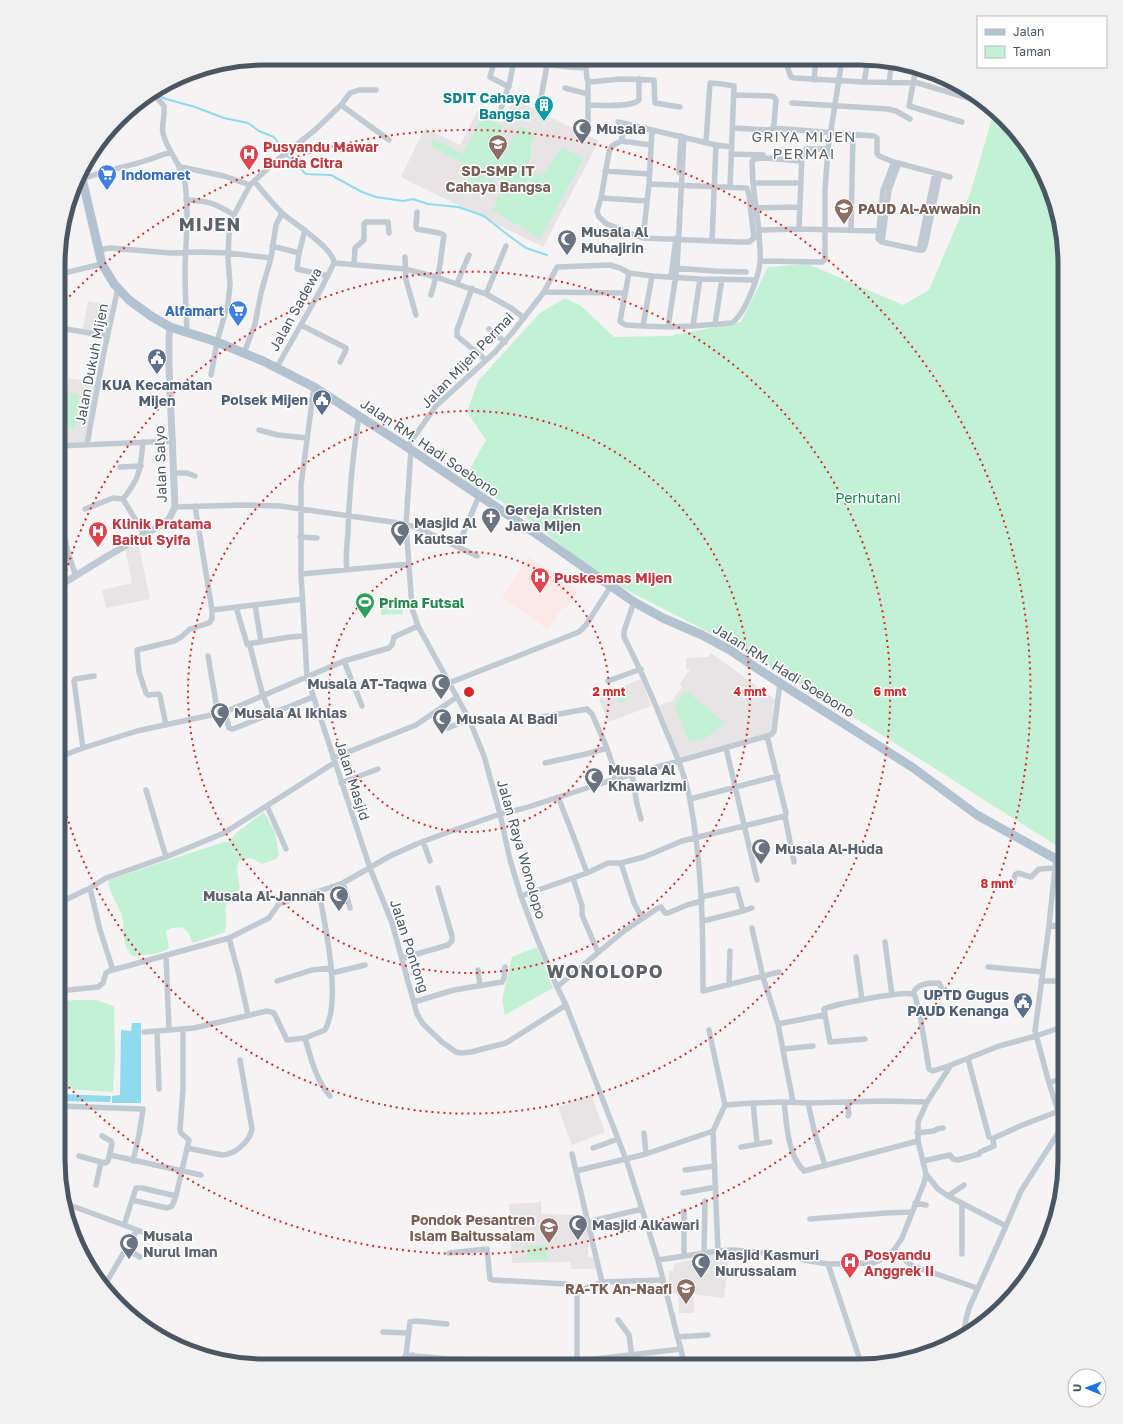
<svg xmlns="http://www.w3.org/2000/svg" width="1123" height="1424" font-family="'Golos Text',sans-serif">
<rect width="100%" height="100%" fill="#f5f3f3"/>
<!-- education -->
<path fill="#e6e4e5" d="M514,99l85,42 -56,106 -142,-70 24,-49 35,17 18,-35 24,13z
M88,301l23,4 -6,30 -23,-4z
M60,377l37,5 -11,61 -27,1z
M139,546l11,53 -44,9 -4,-18 30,-7 -7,-35z
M711,653l66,48 -5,6h2l-3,27 -91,28 -21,-56 8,-4h4l11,-15 -3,-2 11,-16h-4v-11l22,-1z
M641,679l10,27 -43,16 -10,-26z
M591,1094l14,38 -33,13 -14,-38z
M541,1202v12l41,1 -1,15h7v27l7,1v11h-24v-7l-59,1 -3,-59z
M718,1253l11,2 -5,43 -33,-4h-22v-23h4l1,-7z
M694,1296v17h-15l-1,-16z"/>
<!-- medical -->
<path fill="#fce8e6" d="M529,557l49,34 -12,17 -3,-1 -15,22 -46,-31z"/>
<!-- green -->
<path fill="#c3f1d5" d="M994,111l20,17 24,33 20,49 7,53v588l-210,-133 -117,-71 -135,-69 -87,-68 -52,-30 22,-40 -19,-28 11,-31 62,-68 25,-15 16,8 33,31 55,-1 72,-14 27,-55 40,-3 95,41 26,-15 41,-96z
M481,118l22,7 -6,20 9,6 14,-25 15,8 -5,11 2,8 -5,14 14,10 22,-30 20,12 -43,79 -47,-27 10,-29 -73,-36 3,-7 30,15z
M812,135h12l-1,7 -12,-1z
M473,170l24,13 -6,12 -24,-13z
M92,345l9,2 -4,22 -9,-1z
M65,392l14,3 -5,34 -14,-2z
M403,599v15l-22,1v-15z
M626,688l4,11 -11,4 -4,-11z
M685,690l40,33 -21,16 -15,2 -15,-36z
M264,812l11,20 4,23 -3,4 -14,5c-12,-7 -9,-7 -23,-3l-2,8 3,20 -5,8 -8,5c-3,9 0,19 -2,30l-32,11 -5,-11 -6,-5 -10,1 -6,3 3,17c-10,7 -25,7 -37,8 -7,-8 -8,-15 -9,-26 0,-3 1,-6 0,-9 -2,-15 -14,-26 -15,-41l116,-38h5l7,-9z
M537,947l16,41 -48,27 -3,-15 10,-43z
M75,1000h20l19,6 1,49 -2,37 -47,-3 -6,-2 -2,-2v-83z
M547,1245v15h-20v-14z"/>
<!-- water -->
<path fill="#90daee" d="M132,1023h9v80h-29v-7l8,-1 1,-65 10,1z
M58,1093l3,1 50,2 -1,6 -52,-1z"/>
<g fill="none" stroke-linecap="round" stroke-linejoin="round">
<!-- stream -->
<path stroke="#90daee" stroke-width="2" d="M154,94l12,5 29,8 29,11 24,5 11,8 15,6 10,13
M287,156l19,18 25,1 31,17 14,5 27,4 10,-2 15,5 30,3 18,6 8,3 24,19 18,13 21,7"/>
<!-- minor -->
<path stroke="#c1cad2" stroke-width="5.5" d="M495,59l-5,18 19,10
M585,59l1,9
M789,60l-1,9 3,8 3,1 70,4 54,1 60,18
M916,68l-7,38 53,16
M814,80l2,-20
M588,81v24c12,0 43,3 51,-5v-21
M864,82l4,-22
M889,83l3,-22
M565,88l23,6
M160,91l-3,7 7,8v3c1,8 -3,17 -1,24 4,19 19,31 22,50 4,28 1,57 0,85 0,21 1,43 2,64
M541,98l6,-33
M792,103l96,6 8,2 14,8
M341,105l48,35
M499,115l11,-34 4,-21 55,7 17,1 1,11 3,3 30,-3 34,1 1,23 25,4
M618,122l98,23
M588,124v-19
M625,124l-4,17 -9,5 -3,6 -8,46 -4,13 2,6 8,7 36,14 95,4h11l5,-4 -5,-43 -2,-7 -98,-4
M733,128l36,2 4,-2 1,-4 2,-24 -2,-3 -2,-1 -38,-1
M773,128l101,8 3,2v15l2,3 15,6 56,15
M684,137l-7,131 -9,59 25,-1
M621,141l30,4
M706,142l4,-59 12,1 12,2 -4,101
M731,154l32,1
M894,162l-11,28 -5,49 4,3 37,8h4l2,-4 15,-72
M181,167l43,9 26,9
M605,171l44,3
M679,172l2,-36
M82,179c21,-8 44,-12 66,-19 8,-2 15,-7 23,-7
M254,181c9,11 19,23 29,33 11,9 51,35 51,49
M753,183l-1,-21 2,-3 11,-1 36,3
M601,198l46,3
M186,200c23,1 29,3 48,15
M756,208l-3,-25h47
M417,212l-1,14 1,3 22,4 5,2 -6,43
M799,229l3,-75 4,-5h22
M759,230l-3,-22 43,-1
M851,230l2,-96
M643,238l6,-54 3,-54
M712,241l4,-96 16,2
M882,242l7,-52 10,-27
M272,246l27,7 -2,16 31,7
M98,250l12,-2 60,5 28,-1 30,1 43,5
M919,250l16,-77
M299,253l6,-23
M405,257l1,23 10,35
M760,261l62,1 3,-3v-69l3,-41 14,-89
M334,263l71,6 31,8 50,17 25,14 13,10
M354,265l1,-17 9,-8v-16l2,-2h22l1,11
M674,268l40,3 32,1
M629,273l-9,48 2,2 4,2 17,1
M60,274l42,-10
M652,276l-9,50 25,1
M671,277l5,-39
M700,279l-7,47 38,-3c13,-6 28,-47 29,-61 1,-10 -1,-21 -1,-32l40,-1 80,2
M457,283l12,-28
M472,288l-15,42v6l29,24
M544,292l81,1
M486,294l20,-48
M431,295l5,-18
M715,324l7,-45
M301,325l45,23v2l-6,12
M489,329l16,13
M60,346l3,-15 3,-2 41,7
M244,353l11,-29 6,-31 10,-35 5,-33 6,-12
M277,367l43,-76 14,-28
M211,375l6,-33 11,-39 2,-18 -2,-27 1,-24 5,-19 16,-30 26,-24 39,-31 26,-25 9,-12 9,-3h17
M314,387l-13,98v89l6,103 63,191 22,55 25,91 6,10 19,18 14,10 5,1 10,-1 35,-9 60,-38
M259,430l19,5 29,3
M87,444l16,-87 15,-69
M59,446l114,-5
M407,447l29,-41 59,-54 17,-19 32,-41 13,-25 53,-2 10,3 9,5 23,3 48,3 56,1
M411,450l-5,74 6,84 6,18 51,93 15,37 16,58 10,46 11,36 13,35 23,56 9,18 61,157 31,98 27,106
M120,467l21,-1
M174,473h13l8,3
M123,499c18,-23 17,-29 20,-57
M195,506l17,104 91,-11
M175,507l68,-2 37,1 126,18 14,5 57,27
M85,509l28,-11 10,1 21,35
M63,529l5,24 8,23
M300,537l17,1
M458,546l21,-50
M347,570c-2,-12 0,-25 1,-37 1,-39 5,-79 11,-118
M301,574l108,-10
M634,602l-10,29v6c15,29 28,59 40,89 10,24 21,48 26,74 12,63 13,127 13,191l76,-19
M255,605l6,37
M236,607l11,37 3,2 13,50 8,18
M247,644l43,-7 15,-1
M208,656l10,58
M344,661l18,45
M608,681l33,-12
M449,683l130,-51 7,-7 25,-39
M225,712l4,16 4,1 80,-32
M434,713c4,7 6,15 14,15l21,-9
M537,718l50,-9 5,5 15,34 -21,6 -41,9
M166,725l-6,-29 -1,-2 -11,1 -2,-2 -7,-21 -2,-22 37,-9 7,-4 9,-8 19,-6 3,-4v-9
M767,736l19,77 -1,3 9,46
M83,748l-9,-67 1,-2 19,-3
M607,748l5,15 3,16
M726,748l31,132
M59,757l24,-9 54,-17 88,-19 119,-51 45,-13 3,-3 2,-8 24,-11
M333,758l83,-33 41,-28
M632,775l5,29 4,15
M341,783l37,-14
M146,790l20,67
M558,797l15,38 14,38
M690,799l88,-23
M267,806l19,43
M423,841l7,20
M621,863l13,40 8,15
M573,878l9,28v9l16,37
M343,883l7,25
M1013,883l2,-8 3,-2 13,4 8,-8 16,-1
M90,888l10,42 13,40
M521,896l66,-23 21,-10h13l23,-6 38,-16 103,-25
M701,897l36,-8 6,22 -40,10
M59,903l31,-15 16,-10 60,-21 58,-24 110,-70
M743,911l9,-3
M1049,925l16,2
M752,928l11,49 15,47 15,78
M229,938l10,37 9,40
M885,942l7,53
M166,955l3,75
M856,957l6,43
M403,958l45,-13 4,-4v-5l-14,-48
M988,967l55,5
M478,970l2,16
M332,973l33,-8
M277,981l35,-11 19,-2
M1041,981h24
M729,985l1,-34
M557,987l67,-56 34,-23 3,-1 4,6h3l19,-8 15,-4
M58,991l40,-4 5,-4 3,-10 3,-2 120,-33 40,-20 9,-13 3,-2 18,-5 44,-15 47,-27 29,-13 27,-10 54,-19 25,-6 90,-29 152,-43 5,-2 2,-3 6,-48
M913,994c3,-11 17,-11 26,-11l5,10 13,-2
M414,1002l40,-12 48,-8 2,-4 1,-11
M778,1024l46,-9
M709,1030l16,75 -12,26 5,120
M144,1032l13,-1
M305,1038c6,21 11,42 25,58
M865,1039l-35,3 -6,-33c12,-5 77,-18 89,-15l2,2 5,19 9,54 4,2 18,-6
M784,1049l29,-3
M968,1059l21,78
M1049,1083l16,-6
M159,1089l-2,-58 37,-3 73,-17 7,2 13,27 18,-2 20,-8c17,-30 0,-105 -6,-138
M784,1102c3,23 3,52 20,69l114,-30
M847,1102l2,11 -1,3
M753,1103l4,40
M808,1103l7,31 10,31
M725,1105l28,-2 31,-1 24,1 75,-2 44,1
M58,1106l85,3 -4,26 -6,26
M644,1133l2,21
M917,1133l17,-2 3,-2 6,-1
M741,1147l29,-5
M187,1148l35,7c13,0 28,-14 30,-26l-12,-69
M593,1148l25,-9
M572,1154l16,69
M110,1155l91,20
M79,1156l22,6
M923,1161l27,-6 3,4 5,1 21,-6 1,-2 14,-6 -1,-6 1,-2 26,-12 39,-15
M685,1170l30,-4
M576,1171l70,-17 67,-23
M926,1174l12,15 10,7 58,30
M96,1185l5,-23 5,1 2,-2 4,-17 -1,-3 -9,-5
M683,1193l33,-6
M948,1196l16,-11
M132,1200l35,8 5,-2 4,-10
M64,1203l60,22
M915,1203l11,2
M684,1211v45
M810,1219l76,-6 26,-1
M137,1230l21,8
M126,1249l14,8
M894,1250l13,12 6,4 64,22
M449,1253l38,-4 3,30 3,1 73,4 6,2 6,5
M704,1253l1,-52
M962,1254v-51
M658,1260l60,-9 15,-1 24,2 71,12 45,-1 5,-2 16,-11 8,-12 22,-55 2,-9 -8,-33v-19l9,-20 24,-37 48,-19 37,-10 29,-10
M828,1264l34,102
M602,1282l-14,-59 8,-3 46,-11
M103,1288l34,-58 -13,-5 12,-37h6l34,8 13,-56 -8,-7 -1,-3 3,-42v-59
M618,1320l11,15 4,31
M383,1332l25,1
M677,1337l31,-2
M963,1338l3,-19 3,-11 37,-82 15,-35 39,-61 1,-10 -12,-37 -14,-52 14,-106 7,-66
M934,1346l11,-1
M406,1355l42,4 130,2 103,-12
M406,1355l4,-33 6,-1 31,3
M448,1359v7
M398,1366l8,-11
M412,1366l1,-11
M425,1366l1,-9
M577,1366v-73l1,-2 24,-9 61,-2"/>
<!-- tertiary -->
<path stroke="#c1cad2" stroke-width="7" d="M59,586l47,-29 55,-32 8,-6 6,-12 -6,-141v-28l1,-11"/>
<!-- primary -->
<path stroke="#b3c2d1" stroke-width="9" d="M81,174l21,90 12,20 15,16 22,16 19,11 47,15 46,19 51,26 93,60 131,88 96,67 29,16 39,17 28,15 28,19 154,98 65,48 79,44 9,4"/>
</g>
<!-- distance rings -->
<g fill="none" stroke="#d62828" stroke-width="2" stroke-dasharray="2 4">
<circle cx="469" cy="692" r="140"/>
<circle cx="469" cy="692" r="281"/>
<path d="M60 594A421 421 0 1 1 59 787"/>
<path d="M61 305A562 562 0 1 1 61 1079"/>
</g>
<!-- icons -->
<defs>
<g id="building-pin" transform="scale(1)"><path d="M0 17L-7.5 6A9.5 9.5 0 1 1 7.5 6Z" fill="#0f9aa8" stroke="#fff"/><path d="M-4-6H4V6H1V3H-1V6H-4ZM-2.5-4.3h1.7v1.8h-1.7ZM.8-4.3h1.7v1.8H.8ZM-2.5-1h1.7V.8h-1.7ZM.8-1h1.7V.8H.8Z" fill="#fff"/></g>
<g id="mosque-pin" transform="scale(1)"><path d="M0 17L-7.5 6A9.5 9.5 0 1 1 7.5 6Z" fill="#6b7280" stroke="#fff"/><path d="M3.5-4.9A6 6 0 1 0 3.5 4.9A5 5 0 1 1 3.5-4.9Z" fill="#fff"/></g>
<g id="school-pin" transform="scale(1)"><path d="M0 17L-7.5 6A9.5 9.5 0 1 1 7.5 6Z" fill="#8d6e63" stroke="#fff"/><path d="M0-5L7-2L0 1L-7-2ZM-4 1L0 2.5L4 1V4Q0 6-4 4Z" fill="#fff"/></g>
<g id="hospital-pin" transform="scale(1)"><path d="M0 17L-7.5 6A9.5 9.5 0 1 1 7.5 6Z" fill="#e0444e" stroke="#fff"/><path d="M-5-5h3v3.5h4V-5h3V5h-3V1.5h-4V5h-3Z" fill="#fff"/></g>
<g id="supermarket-pin" transform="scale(1)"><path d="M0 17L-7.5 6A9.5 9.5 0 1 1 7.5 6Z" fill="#3f7fe0" stroke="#fff"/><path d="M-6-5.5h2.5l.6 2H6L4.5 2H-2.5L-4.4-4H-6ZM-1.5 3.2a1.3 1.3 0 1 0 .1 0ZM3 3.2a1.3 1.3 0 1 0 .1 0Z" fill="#fff"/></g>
<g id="civic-pin" transform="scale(1)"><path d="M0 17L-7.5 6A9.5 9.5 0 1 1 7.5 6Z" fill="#5c6f8a" stroke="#fff"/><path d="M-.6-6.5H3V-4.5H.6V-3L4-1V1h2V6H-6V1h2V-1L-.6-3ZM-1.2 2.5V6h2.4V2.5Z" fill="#fff"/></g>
<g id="church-pin" transform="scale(1)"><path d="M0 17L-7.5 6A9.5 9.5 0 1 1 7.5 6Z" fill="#6b7280" stroke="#fff"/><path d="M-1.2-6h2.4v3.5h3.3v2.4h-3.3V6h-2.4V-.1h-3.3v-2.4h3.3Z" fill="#fff"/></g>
<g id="stadium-pin" transform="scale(1)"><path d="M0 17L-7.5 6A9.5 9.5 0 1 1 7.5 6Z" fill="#2e9e5b" stroke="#fff"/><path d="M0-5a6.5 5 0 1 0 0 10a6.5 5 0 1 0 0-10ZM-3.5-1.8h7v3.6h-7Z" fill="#fff"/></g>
</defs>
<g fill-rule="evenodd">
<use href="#building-pin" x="544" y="105"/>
<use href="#mosque-pin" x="582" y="128"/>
<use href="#school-pin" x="498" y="144"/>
<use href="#hospital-pin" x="249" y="154"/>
<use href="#supermarket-pin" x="107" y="174"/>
<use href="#school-pin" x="844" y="208"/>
<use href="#mosque-pin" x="567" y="239"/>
<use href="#supermarket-pin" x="238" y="310"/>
<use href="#civic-pin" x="157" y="358"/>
<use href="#civic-pin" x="322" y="399"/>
<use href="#church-pin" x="491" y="517"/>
<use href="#mosque-pin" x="400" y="530"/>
<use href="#hospital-pin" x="98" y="531"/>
<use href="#hospital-pin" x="540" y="577"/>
<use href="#stadium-pin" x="365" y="602"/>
<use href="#mosque-pin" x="441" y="683"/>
<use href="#mosque-pin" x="220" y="712"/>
<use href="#mosque-pin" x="442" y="718"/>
<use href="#mosque-pin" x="594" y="777"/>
<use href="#mosque-pin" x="761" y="848"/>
<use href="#mosque-pin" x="339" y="895"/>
<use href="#civic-pin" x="1023" y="1002"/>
<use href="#mosque-pin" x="578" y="1224"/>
<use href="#school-pin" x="549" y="1227"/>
<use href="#mosque-pin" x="129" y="1243"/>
<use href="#mosque-pin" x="701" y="1262"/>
<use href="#hospital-pin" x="850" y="1262"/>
<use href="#school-pin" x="686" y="1288"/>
</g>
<g text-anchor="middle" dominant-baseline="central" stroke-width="3" stroke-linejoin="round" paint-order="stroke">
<!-- culture labels -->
<g font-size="14" font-weight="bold" fill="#0d838f" stroke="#fff" text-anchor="end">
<text x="530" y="97">SDIT Cahaya<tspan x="530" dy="16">Bangsa</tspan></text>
</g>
<!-- worship labels -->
<g font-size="14" font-weight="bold" fill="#5b616d" stroke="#fff" text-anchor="start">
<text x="596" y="128">Musala</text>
<text x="581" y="231">Musala Al<tspan x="581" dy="16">Muhajirin</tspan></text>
<text x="505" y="509">Gereja Kristen<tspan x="505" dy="16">Jawa Mijen</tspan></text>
<text x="414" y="522">Masjid Al<tspan x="414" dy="16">Kautsar</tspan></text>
<text x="427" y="683" text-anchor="end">Musala AT-Taqwa</text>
<text x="234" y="712">Musala Al Ikhlas</text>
<text x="456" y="718">Musala Al Badi</text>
<text x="608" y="769">Musala Al<tspan x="608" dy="16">Khawarizmi</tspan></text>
<text x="775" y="848">Musala Al-Huda</text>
<text x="325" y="895" text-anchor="end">Musala Al-Jannah</text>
<text x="592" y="1224">Masjid Alkawari</text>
<text x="143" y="1235">Musala<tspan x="143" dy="16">Nurul Iman</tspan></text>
<text x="715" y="1254">Masjid Kasmuri<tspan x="715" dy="16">Nurussalam</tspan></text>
</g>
<!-- health labels -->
<g font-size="14" font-weight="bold" fill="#be3a42" stroke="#fff" text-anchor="start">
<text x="263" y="146">Pusyandu Mawar<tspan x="263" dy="16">Bunda Citra</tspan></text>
<text x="112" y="523">Klinik Pratama<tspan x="112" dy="16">Baitul Syifa</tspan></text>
<text x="554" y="577">Puskesmas Mijen</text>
<text x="864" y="1254">Posyandu<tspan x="864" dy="16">Anggrek II</tspan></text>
</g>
<!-- education labels -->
<g font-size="14" font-weight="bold" fill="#785e54" stroke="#fff" text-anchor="end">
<text x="498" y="170" text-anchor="middle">SD-SMP IT<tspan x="498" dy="16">Cahaya Bangsa</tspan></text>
<text x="858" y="208" text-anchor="start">PAUD Al-Awwabin</text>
<text x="535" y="1219">Pondok Pesantren<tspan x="535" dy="16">Islam Baitussalam</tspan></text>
<text x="672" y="1288">RA-TK An-Naafi</text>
</g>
<!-- shop labels -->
<g font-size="14" font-weight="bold" fill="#366cbe" stroke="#fff" text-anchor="start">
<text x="121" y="174">Indomaret</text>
<text x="224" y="310" text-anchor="end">Alfamart</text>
</g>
<!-- street labels -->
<g font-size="14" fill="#4a5661" stroke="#fff">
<text transform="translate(295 309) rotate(-61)">Jalan Sadewa</text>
<text transform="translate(467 360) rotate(-46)">Jalan Mijen Permai</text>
<text transform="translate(91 364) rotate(-79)">Jalan Dukuh Mijen</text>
<text transform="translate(430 447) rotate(34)">Jalan RM. Hadi Soebono</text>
<text transform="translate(160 464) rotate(-92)">Jalan Salyo</text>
<text transform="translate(784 670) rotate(32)">Jalan RM. Hadi Soebono</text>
<text transform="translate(353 780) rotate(72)">Jalan Masjid</text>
<text transform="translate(522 849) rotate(74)">Jalan Raya Wonolopo</text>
<text transform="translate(410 946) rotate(72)">Jalan Pontong</text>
</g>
<!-- service labels -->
<g font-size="14" font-weight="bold" fill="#4e5e75" stroke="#fff" text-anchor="end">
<text x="157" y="384" text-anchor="middle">KUA Kecamatan<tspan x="157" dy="16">Mijen</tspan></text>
<text x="308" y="399">Polsek Mijen</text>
<text x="1009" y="994">UPTD Gugus<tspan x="1009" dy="16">PAUD Kenanga</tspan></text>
</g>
<!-- park labels -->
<g font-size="14" fill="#17864f" stroke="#fff">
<text x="868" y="497">Perhutani</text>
</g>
<!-- leisure labels -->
<g font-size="14" font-weight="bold" fill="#27864d" stroke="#fff" text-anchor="start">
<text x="379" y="602">Prima Futsal</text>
</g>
<!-- neighbourhood labels -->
<g font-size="15" letter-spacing="1" fill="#5f6368" stroke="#fff">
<text x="804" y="136">GRIYA MIJEN<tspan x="804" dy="17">PERMAI</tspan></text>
</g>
<!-- district labels -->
<g font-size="18" font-weight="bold" letter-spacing="1" fill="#5f6368" stroke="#fff">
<text x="210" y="224">MIJEN</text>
<text x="605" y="971">WONOLOPO</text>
</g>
</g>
<!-- crop -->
<path d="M0 0H1123V1424H0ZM264 65H859A199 199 0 0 1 1058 264V1160A199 199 0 0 1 859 1359H264A199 199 0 0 1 65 1160V264A199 199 0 0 1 264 65Z" fill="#f1f1f2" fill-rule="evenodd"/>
<path fill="none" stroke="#4a5661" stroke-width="5" d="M264 65H859A199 199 0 0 1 1058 264V1160A199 199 0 0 1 859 1359H264A199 199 0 0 1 65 1160V264A199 199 0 0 1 264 65Z"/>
<circle cx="469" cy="692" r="6" fill="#d62828" stroke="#fff" stroke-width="2"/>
<g font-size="12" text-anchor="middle" font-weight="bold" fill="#d62828" stroke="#fff" stroke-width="3" stroke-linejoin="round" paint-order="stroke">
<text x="609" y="696">2 mnt</text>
<text x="750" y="696">4 mnt</text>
<text x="890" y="696">6 mnt</text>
<text x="997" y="888">8 mnt</text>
</g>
<!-- legend -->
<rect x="977" y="16" width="130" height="52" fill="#ffffff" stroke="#b7bbc0"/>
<rect x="985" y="29" width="20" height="6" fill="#b3c2d1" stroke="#b7bbc0"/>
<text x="1013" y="36" font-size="12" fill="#4a5661">Jalan</text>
<rect x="985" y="46" width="20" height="12" fill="#c3f1d5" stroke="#b7bbc0"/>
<text x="1013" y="56" font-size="12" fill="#4a5661">Taman</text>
<!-- north arrow -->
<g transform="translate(1087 1388) rotate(271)"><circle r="19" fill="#ffffff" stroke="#b7bbc0"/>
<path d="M0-3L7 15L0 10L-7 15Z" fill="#1a73e8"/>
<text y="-6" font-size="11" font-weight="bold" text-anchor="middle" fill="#4a5661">U</text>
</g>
</svg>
